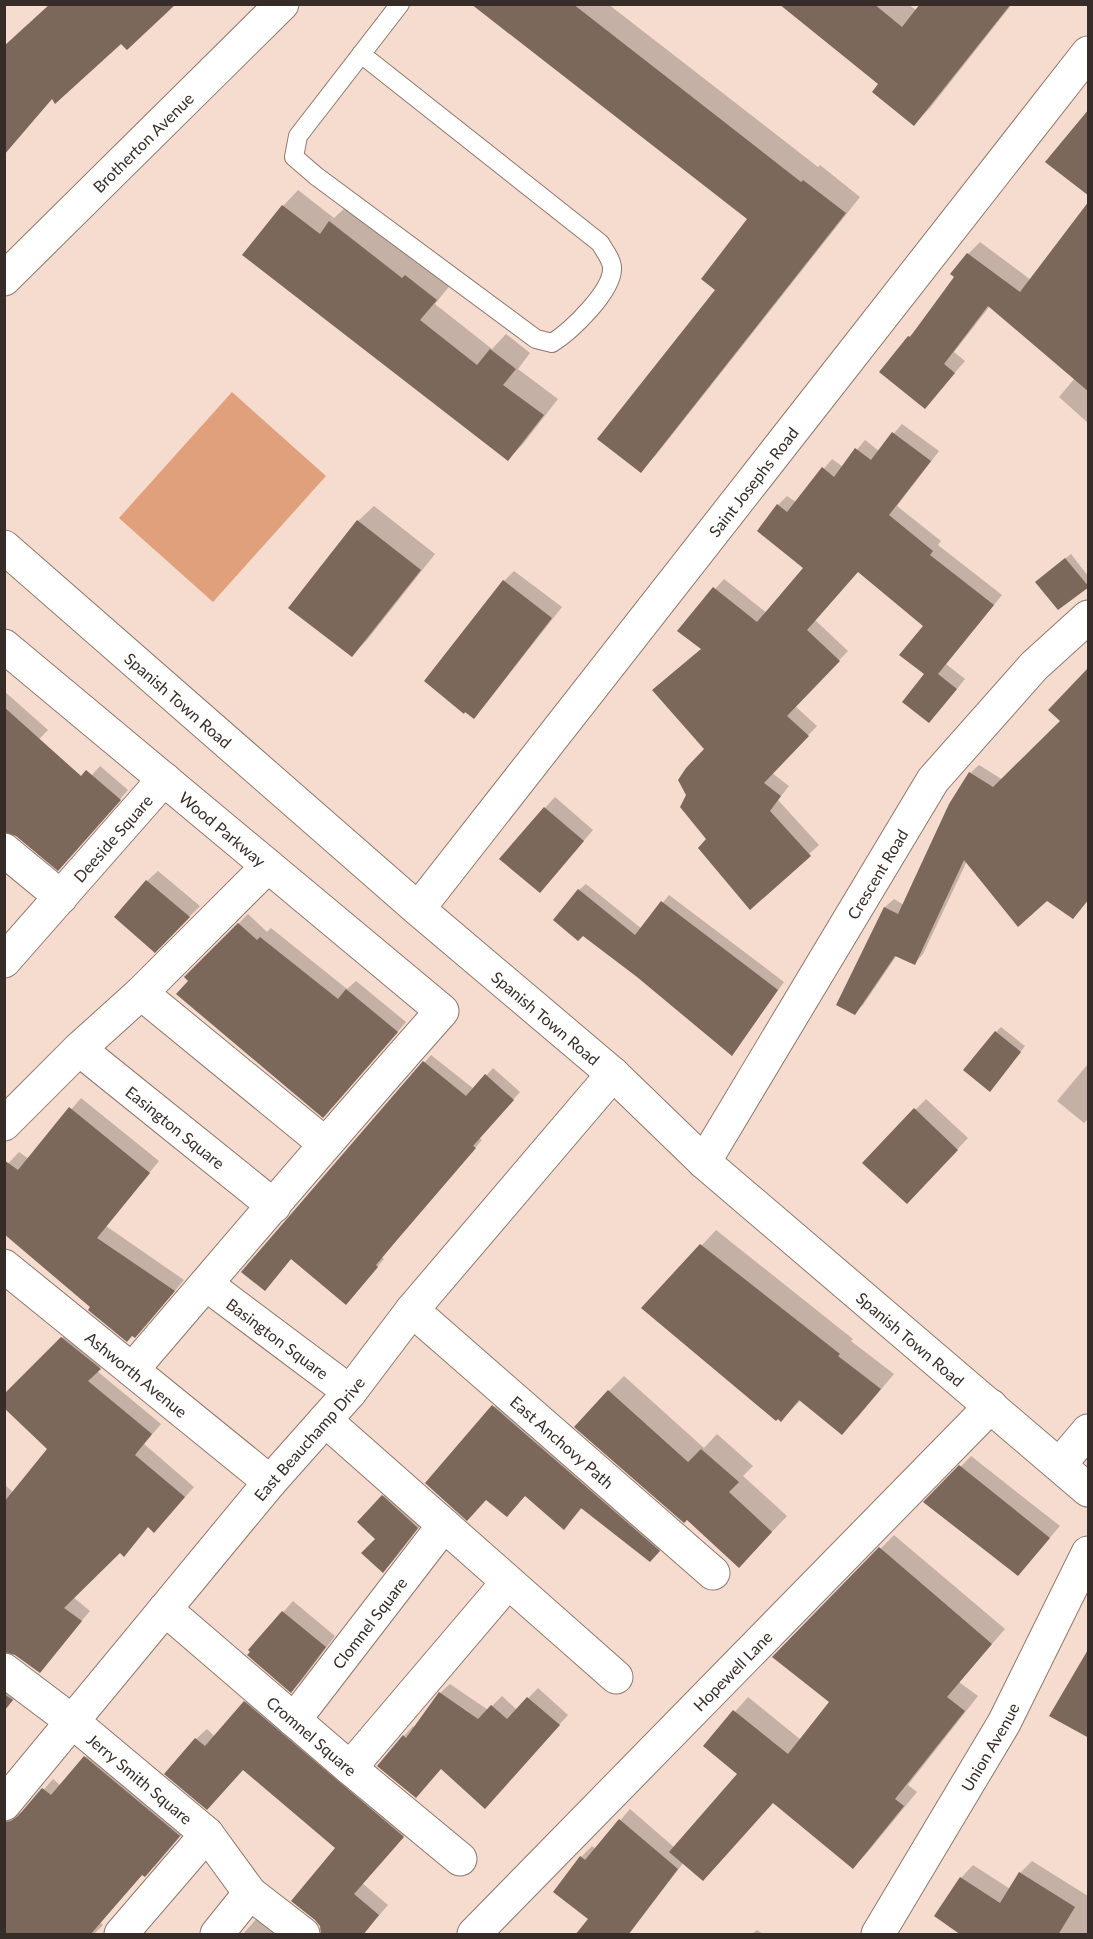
<svg xmlns="http://www.w3.org/2000/svg" width="1093" height="1939" font-family="Lato,sans-serif">
<rect width="100%" height="100%" fill="#f5dccf"/>
<!-- green -->
<path fill="#e0a07b" d="M232,392l94,84 -113,126 -94,-84z"/>
<!-- shadow -->
<path fill="#0003" d="M473,4h135l210,163 2,-2 40,32 -204,258 -15,16 108,-252z
M781,4h127l9,7 5,-7h90l-82,104 -16,16 -34,-40z
M298,190l36,28 12,-11 72,57 3,-3 30,23 -16,20 57,45 14,-15 24,19 -12,16 40,30 -35,45 -15,15 -264,-204 39,-49z
M980,242l51,38 57,-4v147l-29,-26 16,-19 -85,-72 -36,46 11,9 -40,46 -16,-70 11,-11 36,-49 12,-23z
M902,424l37,27 -42,55 44,35 -3,4 64,50 -56,69 19,15 -27,33 -12,-38 -1,-48 -67,-55 -43,49 33,31 -53,55 22,20 -45,47 17,13 -11,14 41,45 -69,63 -42,-69 -6,-191 -23,-18 45,-51 43,34 38,-45 -27,-63 9,-9 9,6 36,-43 11,8 22,-27 14,11z
M374,506l61,48 -68,86 -15,15 6,-134z
M1071,554l17,22v9l-29,23 -17,-31z
M514,571l48,36 -78,99 -10,11 -9,-7 39,-129z
M1088,669v231l-15,18 -27,-19 -79,-38 -44,93 -8,9 -18,-8 -34,50 -9,8 -16,-9 47,-97 9,-8 10,6 66,-132 9,-8 24,15 59,-59z
M4,691l44,39 -44,45z
M100,766l28,24 -61,70 25,-85z
M555,797l38,33 -43,50 -5,-72z
M158,871l42,35 -45,45 -8,-70z
M586,884l56,45 27,-34 115,87 -52,72 -153,-164z
M248,914l19,18 4,-4 76,61 9,-8 50,41 -73,85 -147,-130z
M1001,1027l24,19 -30,39 1,-53z
M431,1055l43,34 19,-21 27,24 -41,46 3,2 -100,117 2,2 -31,37 -61,-39 -49,15z
M1088,1064v55l-4,4 -27,-22z
M81,1098l78,63 -53,65 78,54 -39,46 -53,-19 -88,-139 15,-16 10,7z
M926,1099l42,39 -51,54 -53,-30z
M716,1230l137,109 -2,2 43,33 -38,45 -55,-19 -20,20 -137,-112z
M72,1328l37,30 -12,13 64,53 -17,20 50,43 -30,34 -15,5 -25,29 -4,-4 -47,46 17,14 -51,60 -23,-17 -12,-4v-166l10,9 35,-44 -45,-52z
M624,1376l80,72 13,-14 36,32 -10,10 44,40 -32,34 -68,-32 -78,-127z
M507,1393l157,154 -14,13 -68,-52 -18,20 -38,-33 -19,20 -20,-17 -60,-15z
M971,1456l89,70 -42,48 -92,-72z
M393,1486l35,30 -35,45 -10,10 -6,-32 -18,-17z
M894,1535l111,94 -46,53 19,14 -70,89 9,7 -50,61 -14,14 -80,-65 -89,60 -55,72h-52l13,-16 -35,-26 26,-35 11,-11 4,3 34,-40 45,39 64,-74 -34,-28 43,-49 53,43 30,-39 -57,-44z
M293,1601l42,35 -33,44 -11,11 -41,-41z
M4,1677l18,12 -18,22z
M450,1684l38,26 14,-14 15,14 21,-22 30,27 -74,82 -52,-30 -63,-2 25,-29 9,-10 2,2 25,-35z
M255,1692l158,134 -51,57 26,22 -25,29 -26,-87 -93,-79 -27,29 -21,-58 11,-10 8,8z
M95,1747l94,79 -34,40 -12,8 -43,48 3,3 -9,9h-90v-118l5,-4 12,1 5,-3 27,-31 8,7z
M1032,1861l56,35v38h-124l-3,-56 12,-13 37,24 10,-16z
M264,1910l32,24h-53z
M757,1930l6,4h-11z"/>
<!-- building -->
<path fill="#7c675b" d="M50,4h126l-49,46 -6,-6 -66,60 -3,-5 -48,56v-109z
M471,4h102l228,178 2,-2 43,33 -205,260 -44,-34 118,-149 -14,-11 46,-60z
M779,4h95l28,23 18,-23h91l-97,122 -42,-34 6,-8z
M1089,109v87l-44,-34z
M1089,201v191l-101,-86 -44,58 11,9 -30,36 -46,-37 29,-36 2,1 44,-60 -4,-3 17,-21 53,39z
M282,205l38,29 9,-13 73,57 3,-3 32,25 -17,20 57,45 13,-16 26,20 -13,16 41,30 -36,46 -266,-206z
M892,432l39,29 -42,54 44,36 -3,4 64,50 -56,69 19,15 -28,34 -27,-21 22,-28 -25,-19 24,-29 -65,-54 -51,58 33,31 -53,55 22,20 -45,47 17,13 -11,15 41,45 -61,54 -52,-62 8,-9 -26,-32 6,-12 -8,-15 8,-12 18,-19 -52,-59 49,-41 -24,-18 36,-44 44,35 46,-54 -46,-37 20,-27 10,8 35,-45 12,10 21,-29 16,12z
M357,520l64,50 -69,87 -64,-49z
M1065,558l24,29 -31,23 -23,-28z
M503,580l49,38 -78,101 -9,-7 -1,2 -40,-33z
M1089,667v232l-16,20 -26,-18 -29,26 -54,-67 -49,105 -20,-9 -40,59 -19,-10 48,-98 14,7 51,-110 20,-32 24,15 67,-66 -12,-11z
M4,707l77,69 5,-6 35,30 -63,71 -42,-35 -12,-4z
M544,807l40,34 -44,52 -41,-34z
M146,880l44,37 -35,36 -41,-36z
M578,889l57,46 26,-34 117,89 -46,66 -95,-79 -54,-41 -5,5 -25,-21z
M238,923l19,17 3,-3 78,62 8,-10 52,43 -75,86 -147,-124 12,-13 -4,-4z
M995,1031l26,21 -31,40 -27,-22z
M423,1061l43,35 19,-22 29,26 -41,46 3,2 -79,92 -21,25 2,2 -32,38 -55,-46 -26,32 -24,-19z
M69,1107l81,66 -53,65 78,53 -40,47 -3,-2 -5,6 -39,-32 2,-3 -86,-73v-74l14,10z
M914,1108l44,42 -51,54 -45,-41z
M700,1244l140,110 -2,2 43,33 -39,46 -43,-35 -18,22 -3,-3 -2,2 -135,-113z
M61,1337l40,32 -13,12 64,53 -17,21 50,42 -31,36 -6,-6 -24,30 -4,-4 -56,55 18,13 -42,52 -25,-18 -11,-3v-150l43,-53 -43,-41v-14z
M608,1390l80,72 13,-13 38,33 -10,10 43,40 -33,36 -52,-48 -3,3 -110,-96z
M492,1405l168,146 -10,11 -69,-54 -17,22 -39,-34 -18,21 -21,-17 -19,21 -42,-38z
M959,1465l91,73 -32,38 -95,-74z
M382,1495l36,33 -35,45 -22,-20 14,-14 -18,-17z
M879,1547l113,97 -45,53 18,14 -70,88 9,7 -51,63 -80,-66 -70,78 -34,-29 68,-78 -34,-28 30,-36 55,44 41,-52 -57,-45z
M282,1611l44,36 -35,46 -44,-38 3,-3 -2,-2z
M1089,1648v90l-40,-22z
M439,1692l39,27 13,-14 16,14 20,-22 33,28 -75,84 -44,-40 -25,29 -39,-32 26,-31 3,3z
M4,1694l9,6 -9,11z
M244,1701l160,136 -50,57 25,21 -16,20h-42l-1,-9 -5,-6 -24,-19 44,-53 -92,-78 -36,40 -43,-36 31,-36 10,8z
M84,1756l96,80 -35,41 -3,-2 -52,60h-86v-113l7,-1 7,-5 24,-28 9,7z
M619,1819l59,50 -50,66h-53l13,-16 -35,-27 27,-36 5,4z
M1019,1872l56,35 -17,28h-97l-27,-19 26,-39 40,26z"/>
<g fill="none" stroke-linecap="round" stroke-linejoin="round">
<!-- lane casing -->
<g stroke="#8e786b" stroke-width="20">
<path id="lane" d="M361,54l239,189c4,7 12,17 12,25 1,23 -41,63 -60,75l-16,-4 -220,-163 -22,-19 4,-21 102,-132"/>
</g>
<!-- street casing -->
<g stroke="#8e786b" stroke-width="35">
<g id="street">
<path id="s1" d="M4,279l278,-275"/>
<path id="s2" d="M4,646l438,365c-105,118 -207,239 -310,359"/>
<path d="M4,850l57,47"/>
<path id="s3" d="M418,909l670,-856"/>
<path id="s4" d="M4,961l160,-182"/>
<path d="M141,993l183,150"/>
<path id="s5" d="M79,1049l195,157"/>
<path d="M4,1124l75,-75 62,-56 127,-127"/>
<path id="s6" d="M704,1162l229,-382 101,-114 54,-49"/>
<path id="s7" d="M4,1266l266,216"/>
<path id="s8" d="M206,1284l144,108"/>
<path id="s9" d="M412,1310l301,263"/>
<path d="M325,1420l291,257"/>
<path d="M1060,1464l28,-33"/>
<path id="s10" d="M165,1609l185,159 110,91"/>
<path id="s11" d="M4,1670l69,52 134,112 43,59 53,41"/>
<path id="s12" d="M294,1720l150,-195"/>
<path d="M350,1768l158,-186"/>
<path id="s13" d="M4,1804l266,-322 80,-90 62,-82 201,-236"/>
<path d="M121,1934l86,-100"/>
<path d="M217,1934l33,-41"/>
<path id="s14" d="M474,1934l517,-528"/>
<path id="s15" d="M878,1934l126,-211 84,-170"/>
</g>
</g>
<!-- secondary casing -->
<g stroke="#8e786b" stroke-width="35">
<g id="secondary">
<path id="s16" d="M4,547l414,362 195,165 91,88 384,328"/>
</g>
</g>
<!-- lane -->
<use href="#lane" stroke="#fff" stroke-width="18"/>
<!-- street -->
<use href="#street" stroke="#fff" stroke-width="33"/>
<!-- secondary -->
<use href="#secondary" stroke="#fff" stroke-width="33"/>
</g>
<g text-anchor="middle" dominant-baseline="central" stroke-width="6" stroke-linejoin="round" paint-order="stroke">
<!-- street labels -->
<g font-size="16" fill="#372d28" stroke="#f5dccf">
<text stroke="none"><textPath href="#s1" startOffset="195">Brotherton Avenue</textPath></text>
<text stroke="none"><textPath href="#s3" startOffset="543">Saint Josephs Road</textPath></text>
<text stroke="none"><textPath href="#s16" startOffset="232">Spanish Town Road</textPath></text>
<text stroke="none"><textPath href="#s2" startOffset="285">Wood Parkway</textPath></text>
<text stroke="none"><textPath href="#s4" startOffset="164">Deeside Square</textPath></text>
<text stroke="none"><textPath href="#s6" startOffset="336">Crescent Road</textPath></text>
<text stroke="none"><textPath href="#s16" startOffset="718">Spanish Town Road</textPath></text>
<text stroke="none"><textPath href="#s5" startOffset="124">Easington Square</textPath></text>
<text stroke="none"><textPath href="#s8" startOffset="90">Basington Square</textPath></text>
<text stroke="none"><textPath href="#s16" startOffset="1204">Spanish Town Road</textPath></text>
<text stroke="none"><textPath href="#s7" startOffset="171">Ashworth Avenue</textPath></text>
<text stroke="none"><textPath href="#s13" startOffset="476">East Beauchamp Drive</textPath></text>
<text stroke="none"><textPath href="#s9" startOffset="200">East Anchovy Path</textPath></text>
<text stroke="none"><textPath href="#s12" startOffset="123">Clomnel Square</textPath></text>
<text stroke="none"><textPath href="#s14" startOffset="369">Hopewell Lane</textPath></text>
<text stroke="none"><textPath href="#s10" startOffset="194">Cromnel Square</textPath></text>
<text stroke="none"><textPath href="#s15" startOffset="218">Union Avenue</textPath></text>
<text stroke="none"><textPath href="#s11" startOffset="174">Jerry Smith Square</textPath></text>
</g>
</g>
<!-- border -->
<rect width="1093" height="1939" fill="none" stroke="#372d28" stroke-width="12"/>
</svg>
